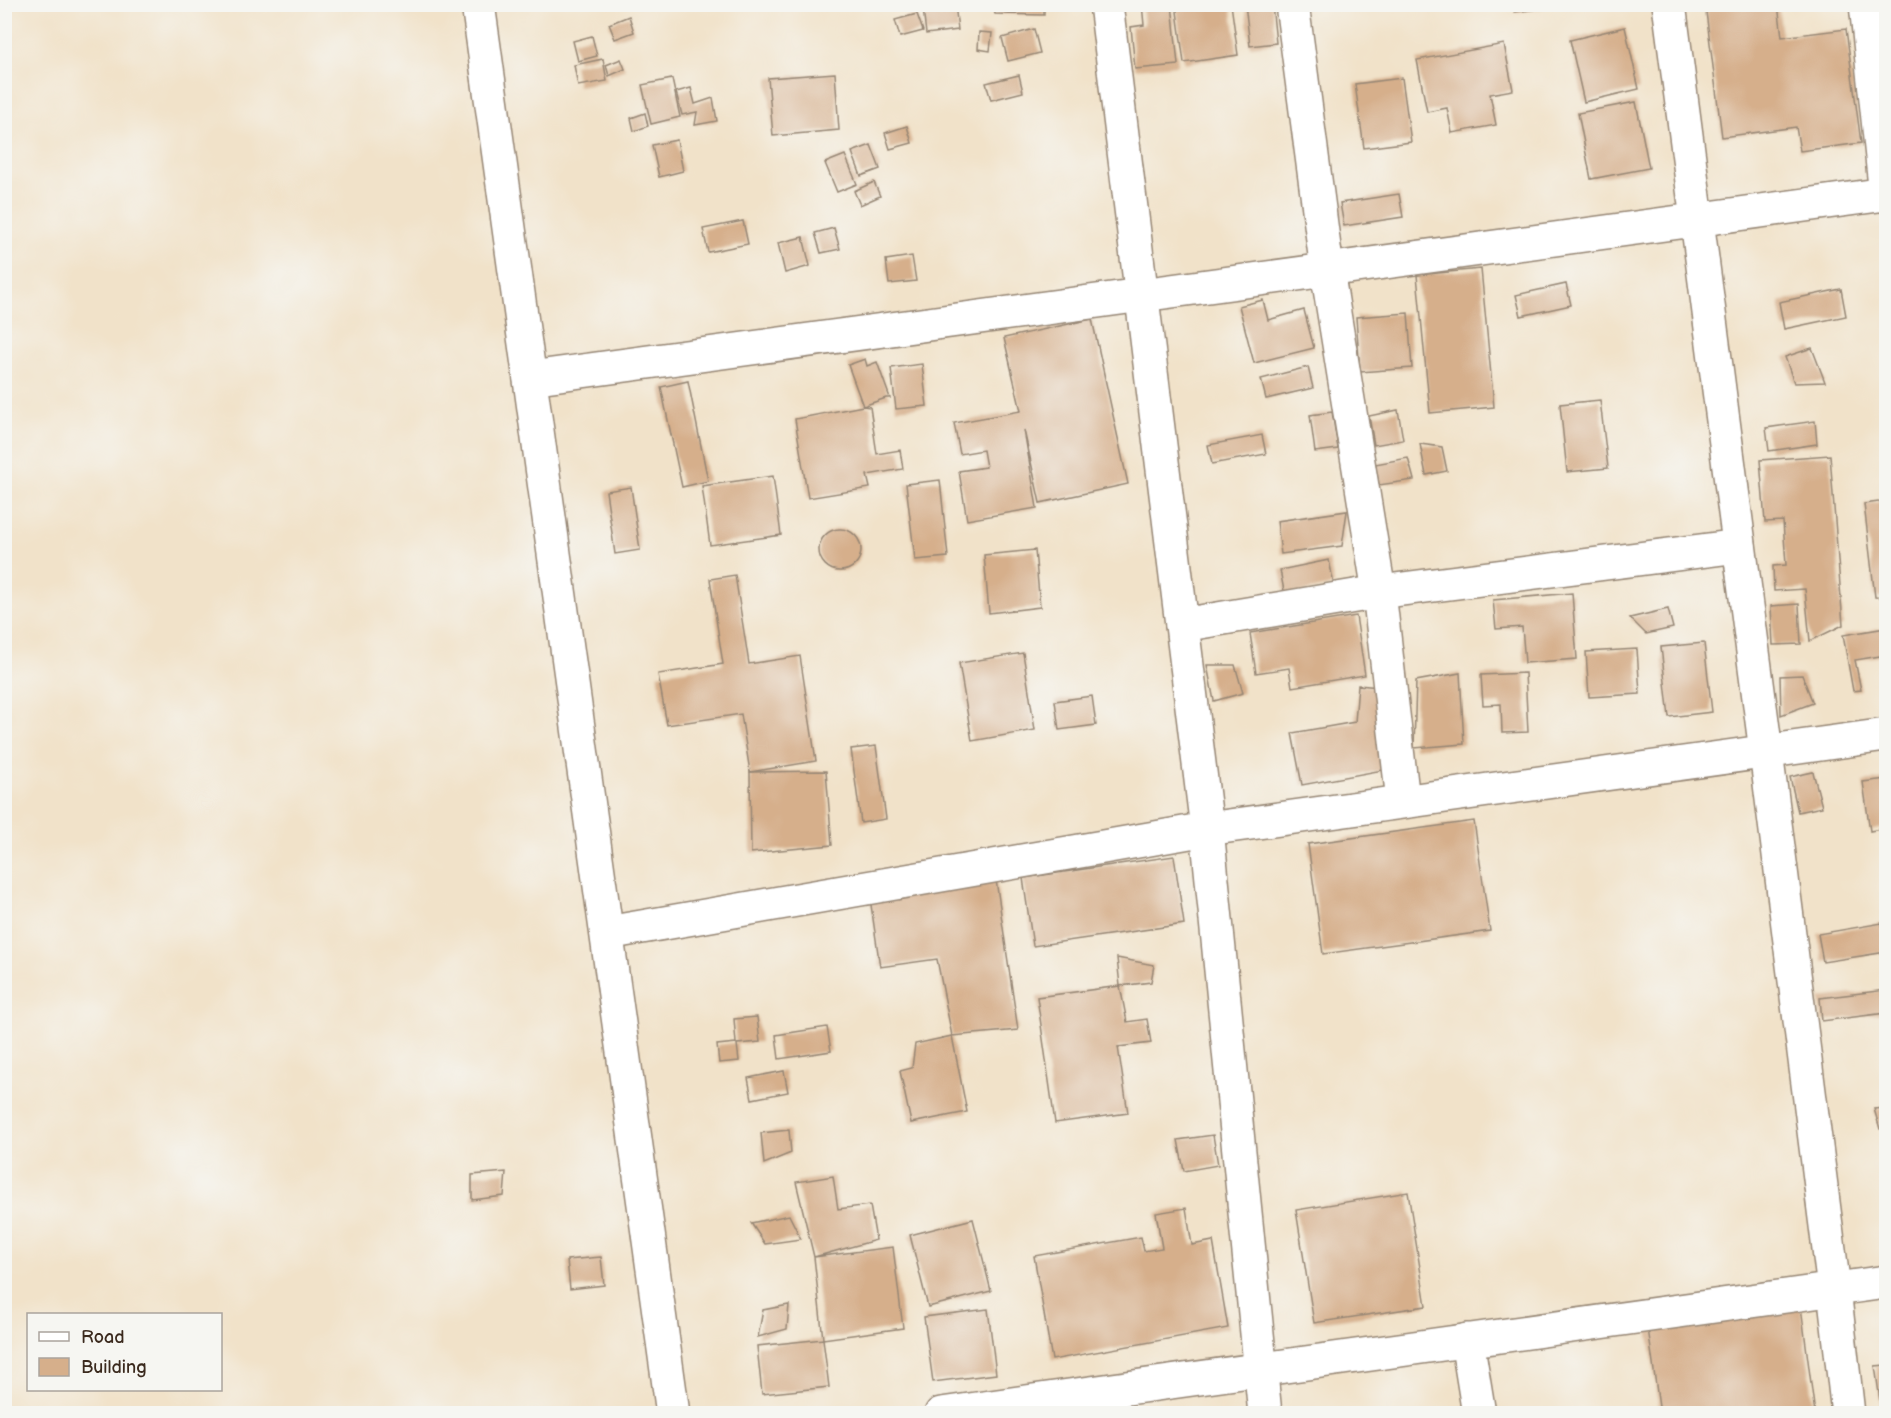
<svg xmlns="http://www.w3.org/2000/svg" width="1891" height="1418" viewBox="0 0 1891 1418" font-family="'Balsamiq Sans',sans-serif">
<rect width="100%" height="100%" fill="#f6f6f2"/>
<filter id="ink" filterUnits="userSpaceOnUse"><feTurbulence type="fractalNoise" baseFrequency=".0167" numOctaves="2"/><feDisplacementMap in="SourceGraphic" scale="12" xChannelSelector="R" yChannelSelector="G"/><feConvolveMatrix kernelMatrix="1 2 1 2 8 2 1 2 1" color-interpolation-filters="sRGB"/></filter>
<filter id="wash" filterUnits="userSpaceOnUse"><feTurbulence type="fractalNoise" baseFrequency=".008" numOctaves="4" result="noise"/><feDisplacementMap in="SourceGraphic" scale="24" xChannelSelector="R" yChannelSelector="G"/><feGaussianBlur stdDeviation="1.35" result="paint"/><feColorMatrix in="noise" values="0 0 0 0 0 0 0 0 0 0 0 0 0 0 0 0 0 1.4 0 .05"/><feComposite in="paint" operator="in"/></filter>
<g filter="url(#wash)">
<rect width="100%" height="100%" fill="#f1e2c9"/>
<g id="blocks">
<!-- building -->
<g fill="#d6af8b">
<path d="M 950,4 L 955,4 L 958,30 L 926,34 L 923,8 Z"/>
<path d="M 992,4 L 1044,4 L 1044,15 L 995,14 Z"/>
<path d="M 1142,4 L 1172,4 L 1178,65 L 1135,69 L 1131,27 L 1144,25 Z"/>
<path d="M 1176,4 L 1231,4 L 1238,55 L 1184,63 Z"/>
<path d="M 1245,4 L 1272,4 L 1276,43 L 1250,46 Z"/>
<path d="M 1514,4 L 1543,4 L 1544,8 L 1515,12 Z"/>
<path d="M 1705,4 L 1778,4 L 1782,37 L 1846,29 L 1861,143 L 1800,151 L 1796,127 L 1722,137 Z"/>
<path d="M 917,14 L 923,31 L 900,37 L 895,20 Z"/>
<path d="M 629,16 L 634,32 L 615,39 L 609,24 Z"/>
<path d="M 1625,27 L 1639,89 L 1584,102 L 1570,40 Z"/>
<path d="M 1034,29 L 1040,53 L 1008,61 L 1002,38 Z"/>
<path d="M 979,32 L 992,33 L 990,51 L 978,49 Z"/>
<path d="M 592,36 L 597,56 L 578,61 L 573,41 Z"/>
<path d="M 1504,44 L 1513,90 L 1490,94 L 1496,125 L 1452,133 L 1447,108 L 1427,112 L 1417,60 Z"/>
<path d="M 603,59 L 607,81 L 578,86 L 574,65 Z"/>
<path d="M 621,59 L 625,69 L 609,76 L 606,65 Z"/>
<path d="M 835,73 L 839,130 L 773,136 L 768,78 Z"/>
<path d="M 1019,75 L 1023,92 L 991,100 L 986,83 Z"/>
<path d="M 1402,78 L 1411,142 L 1364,148 L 1355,84 Z"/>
<path d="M 672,79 L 680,117 L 651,124 L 642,85 Z"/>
<path d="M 691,88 L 695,104 L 713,98 L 717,121 L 695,125 L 697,112 L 682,115 L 676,92 Z"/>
<path d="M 1636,102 L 1649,168 L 1591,179 L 1578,113 Z"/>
<path d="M 645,113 L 648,126 L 634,131 L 631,118 Z"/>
<path d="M 907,126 L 912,143 L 890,149 L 885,133 Z"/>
<path d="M 677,140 L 683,171 L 659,177 L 652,145 Z"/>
<path d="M 871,145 L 880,169 L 861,176 L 852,152 Z"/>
<path d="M 845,155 L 857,184 L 837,192 L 825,163 Z"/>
<path d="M 874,182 L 880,196 L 860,205 L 854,191 Z"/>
<path d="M 1399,194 L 1403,217 L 1344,226 L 1340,203 Z"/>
<path d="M 743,221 L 748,244 L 708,252 L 703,229 Z"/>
<path d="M 834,228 L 840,249 L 821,253 L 815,233 Z"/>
<path d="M 803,237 L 810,266 L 785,273 L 778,243 Z"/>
<path d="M 912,256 L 916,281 L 889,284 L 886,260 Z"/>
<path d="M 1481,269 L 1494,407 L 1430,413 L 1417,275 Z"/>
<path d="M 1566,284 L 1571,305 L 1521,316 L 1516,295 Z"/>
<path d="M 1841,289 L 1846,316 L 1784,329 L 1779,302 Z"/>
<path d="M 1263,300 L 1268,320 L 1304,310 L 1314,348 L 1254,363 L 1239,306 Z"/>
<path d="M 1408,313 L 1412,368 L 1360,372 L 1356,317 Z"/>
<path d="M 1092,319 L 1128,484 L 1040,503 L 1024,430 L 1037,508 L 967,520 L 959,471 L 986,467 L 983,450 L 960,454 L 954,423 L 1021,411 L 1004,338 Z"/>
<path d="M 1812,348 L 1825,382 L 1794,383 L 1785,357 Z"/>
<path d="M 865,359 L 867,366 L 877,362 L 890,398 L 886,398 L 863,406 L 848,365 Z"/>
<path d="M 922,364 L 927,406 L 896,409 L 891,368 Z"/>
<path d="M 1308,367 L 1313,388 L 1266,399 L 1261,379 Z"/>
<path d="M 688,381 L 708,481 L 682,487 L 661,387 Z"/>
<path d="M 1600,400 L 1608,468 L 1567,472 L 1560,404 Z"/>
<path d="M 863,406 L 870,407 L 877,454 L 900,450 L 903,469 L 867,475 L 870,488 L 808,498 L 795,419 Z"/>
<path d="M 1398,410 L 1403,440 L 1374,445 L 1369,416 Z"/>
<path d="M 1332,412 L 1338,449 L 1315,452 L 1310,415 Z"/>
<path d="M 1815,421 L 1817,444 L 1769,451 L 1766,428 Z"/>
<path d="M 1262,435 L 1266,454 L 1212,464 L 1208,445 Z"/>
<path d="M 1420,444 L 1442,447 L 1447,471 L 1426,475 Z"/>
<path d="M 1830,455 L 1843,625 L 1810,641 L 1805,589 L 1774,591 L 1773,566 L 1786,565 L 1783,521 L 1765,522 L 1760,460 Z"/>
<path d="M 1408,458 L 1414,480 L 1379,485 L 1375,464 Z"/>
<path d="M 773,476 L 781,535 L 710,545 L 702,486 Z"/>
<path d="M 940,480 L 948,557 L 915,560 L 906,484 Z"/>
<path d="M 631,487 L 640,550 L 615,554 L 606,491 Z"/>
<path d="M 1886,501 L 1886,598 L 1875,597 L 1864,504 Z"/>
<path d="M 1347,511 L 1342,546 L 1281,554 L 1277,521 Z"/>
<circle cx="840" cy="550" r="21"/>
<path d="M 1035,550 L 1040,607 L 989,613 L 984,555 Z"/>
<path d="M 1329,560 L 1334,585 L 1285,596 L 1280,570 Z"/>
<path d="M 735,575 L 749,664 L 800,656 L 816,761 L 750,772 L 741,714 L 667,725 L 658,674 L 723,664 L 710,579 Z"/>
<path d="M 1572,593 L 1577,659 L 1525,663 L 1522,627 L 1496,629 L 1493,600 Z"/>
<path d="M 1799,604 L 1801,644 L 1773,645 L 1771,606 Z"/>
<path d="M 1668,609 L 1673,628 L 1646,634 L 1630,618 Z"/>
<path d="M 1356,616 L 1365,675 L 1292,687 L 1289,668 L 1256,673 L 1250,633 Z"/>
<path d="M 1886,628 L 1886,655 L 1855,660 L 1861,690 L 1853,691 L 1843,635 Z"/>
<path d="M 1704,643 L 1712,712 L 1669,717 L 1661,647 Z"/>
<path d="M 1637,649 L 1640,694 L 1589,697 L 1586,652 Z"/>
<path d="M 1023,653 L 1035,730 L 972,741 L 959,663 Z"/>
<path d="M 1207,665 L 1235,665 L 1243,693 L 1214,701 Z"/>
<path d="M 1460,673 L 1464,744 L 1414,748 L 1416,681 Z"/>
<path d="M 1525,673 L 1528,732 L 1502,733 L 1501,704 L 1483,705 L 1481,675 Z"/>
<path d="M 1802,675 L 1813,703 L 1781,715 L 1780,676 Z"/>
<path d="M 1358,685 L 1379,687 L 1394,768 L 1302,785 L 1292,733 L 1355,722 Z"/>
<path d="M 1092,696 L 1096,725 L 1059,730 L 1055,701 Z"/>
<path d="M 876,746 L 886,819 L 861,823 L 851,749 Z"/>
<path d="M 826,771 L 832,845 L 751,853 L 750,772 Z"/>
<path d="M 1813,772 L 1822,807 L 1798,812 L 1790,777 Z"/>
<path d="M 1886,779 L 1886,828 L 1870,831 L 1863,782 Z"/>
<path d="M 1474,821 L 1490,931 L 1323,954 L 1308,844 Z"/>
<path d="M 1174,856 L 1184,924 L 1033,946 L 1023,878 Z"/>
<path d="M 996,880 L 1018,1030 L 952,1036 L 937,959 L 880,967 L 870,898 Z"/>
<path d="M 1882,923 L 1886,952 L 1823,962 L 1818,934 Z"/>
<path d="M 1117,958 L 1154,965 L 1151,982 L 1120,986 L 1127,1022 L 1147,1019 L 1151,1043 L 1118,1047 L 1128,1113 L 1055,1123 L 1037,997 L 1120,986 Z"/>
<path d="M 1886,990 L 1886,1013 L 1822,1021 L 1820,998 Z"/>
<path d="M 757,1017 L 760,1042 L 737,1044 L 739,1061 L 719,1063 L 717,1045 L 736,1043 L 734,1019 Z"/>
<path d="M 827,1027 L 831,1051 L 779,1059 L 776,1035 Z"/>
<path d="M 952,1036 L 967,1112 L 911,1123 L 900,1071 L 912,1068 L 915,1044 Z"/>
<path d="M 784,1071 L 788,1092 L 752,1099 L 748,1078 Z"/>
<path d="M 1886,1108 L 1886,1129 L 1880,1129 L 1874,1109 Z"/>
<path d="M 789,1130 L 791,1153 L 764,1164 L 761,1133 Z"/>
<path d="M 1213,1135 L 1218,1165 L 1184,1171 L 1178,1140 Z"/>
<path d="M 506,1172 L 504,1196 L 472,1200 L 472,1175 Z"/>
<path d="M 833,1176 L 838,1209 L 870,1205 L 876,1240 L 814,1257 L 893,1247 L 903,1328 L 823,1339 L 814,1257 L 796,1182 Z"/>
<path d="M 1408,1192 L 1426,1306 L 1314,1323 L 1296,1210 Z"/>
<path d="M 1186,1208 L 1192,1245 L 1213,1241 L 1228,1328 L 1052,1360 L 1034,1256 L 1141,1237 L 1144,1251 L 1162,1248 L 1156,1213 Z"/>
<path d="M 789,1215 L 801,1239 L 765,1244 L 751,1223 Z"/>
<path d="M 973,1219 L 991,1291 L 928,1307 L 910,1235 Z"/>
<path d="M 601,1257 L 604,1285 L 570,1289 L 567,1260 Z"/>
<path d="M 789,1305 L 787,1329 L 758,1337 L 763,1310 Z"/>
<path d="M 1801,1307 L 1815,1414 L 1660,1414 L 1648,1328 Z"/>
<path d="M 988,1309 L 996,1374 L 933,1382 L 924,1317 Z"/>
<path d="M 823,1339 L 829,1387 L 762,1394 L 757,1346 Z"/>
<path d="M 1886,1365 L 1886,1414 L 1882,1414 L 1875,1366 Z"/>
<path d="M 1131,1404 L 1132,1414 L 1108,1414 L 1107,1406 Z"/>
</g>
</g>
</g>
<g filter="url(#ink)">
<use href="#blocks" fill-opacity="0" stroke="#968674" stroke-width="1.5"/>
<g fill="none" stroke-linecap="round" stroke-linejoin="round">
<!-- minor casing -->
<g stroke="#968674" stroke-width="36">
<g id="minor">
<path d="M 478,4 L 673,1414"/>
<path d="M 1106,4 L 1207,829 L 1265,1414"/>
<path d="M 1292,4 L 1327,270 L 1379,592 L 1403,801"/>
<path d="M 1669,4 L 1766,752 L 1834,1289 L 1848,1414"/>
<path d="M 1866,4 L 1886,196"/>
<path d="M 530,378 L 1886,194"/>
<path d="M 1182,625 L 1379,592 L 1739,546"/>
<path d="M 607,933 L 1207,829 L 1886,735"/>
<path d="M 1467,1340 L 1479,1414"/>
<path d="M 941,1414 L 1886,1282"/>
</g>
</g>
<!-- minor -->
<use href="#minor" stroke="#fff" stroke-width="33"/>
</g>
</g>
<!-- margin -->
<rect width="1891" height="1418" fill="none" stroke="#f6f6f2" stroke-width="24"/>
<!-- legend -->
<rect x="27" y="1313" width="195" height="78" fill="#f6f6f2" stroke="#aba49d" stroke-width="1.5"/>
<rect x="39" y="1332" width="30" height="9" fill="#ffffff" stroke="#aba49d" stroke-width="1.5"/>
<text x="81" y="1343" font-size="18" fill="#3b2a1e">Road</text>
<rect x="39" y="1358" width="30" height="18" fill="#d6af8b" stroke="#aba49d" stroke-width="1.5"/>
<text x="81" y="1373" font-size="18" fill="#3b2a1e">Building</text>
</svg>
